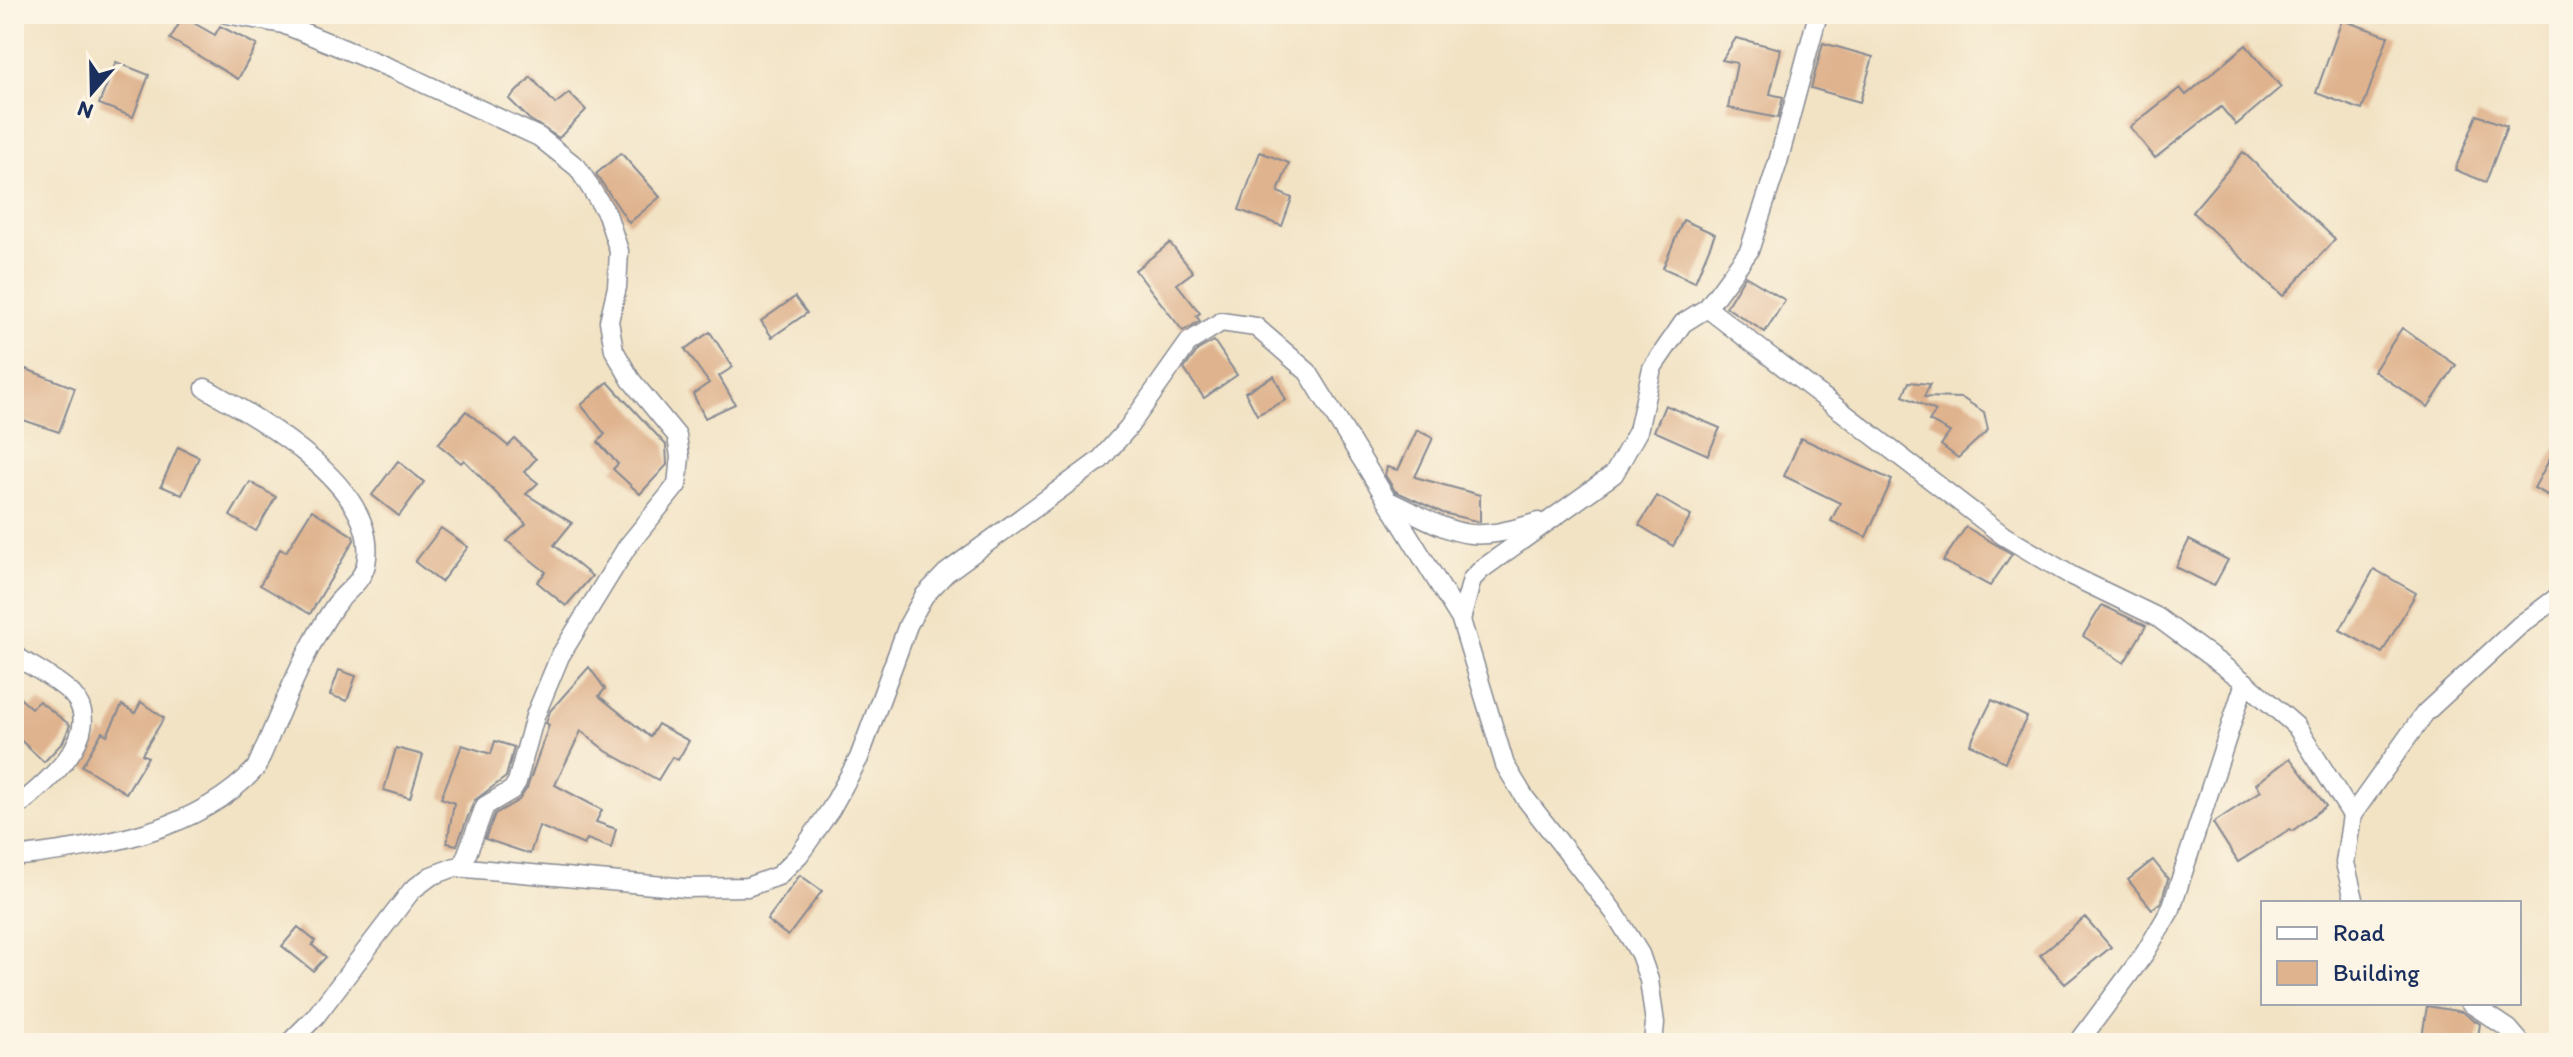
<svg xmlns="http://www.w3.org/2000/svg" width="2573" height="1057" viewBox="0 0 2573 1057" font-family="Itim,sans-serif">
<rect width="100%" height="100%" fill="#fcf5e5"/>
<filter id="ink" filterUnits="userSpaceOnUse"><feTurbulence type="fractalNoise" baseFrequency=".0125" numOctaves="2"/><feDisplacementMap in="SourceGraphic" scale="16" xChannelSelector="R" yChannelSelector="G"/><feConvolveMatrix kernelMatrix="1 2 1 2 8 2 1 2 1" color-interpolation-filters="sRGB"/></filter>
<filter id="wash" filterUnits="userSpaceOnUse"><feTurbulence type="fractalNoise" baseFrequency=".006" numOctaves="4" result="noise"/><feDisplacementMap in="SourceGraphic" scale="32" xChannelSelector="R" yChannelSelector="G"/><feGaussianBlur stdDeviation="1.8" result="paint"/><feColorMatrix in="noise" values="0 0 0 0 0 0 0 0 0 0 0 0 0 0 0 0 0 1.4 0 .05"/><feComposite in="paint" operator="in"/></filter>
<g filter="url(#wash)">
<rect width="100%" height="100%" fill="#f2e3c5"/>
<g id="blocks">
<!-- building -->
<g fill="#dfb38e">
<path d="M 183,17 L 215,35 L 220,26 L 257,45 L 238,79 L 170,39 Z"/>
<path d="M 2342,20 L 2388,36 L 2362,110 L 2316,93 Z"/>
<path d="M 1736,38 L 1781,49 L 1770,94 L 1783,97 L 1778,118 L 1728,108 L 1737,63 L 1722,60 Z"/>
<path d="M 1823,43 L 1873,57 L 1860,102 L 1811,88 Z"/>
<path d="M 2246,45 L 2281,87 L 2236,125 L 2221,107 L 2155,158 L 2130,127 L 2180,88 L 2186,95 Z"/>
<path d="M 116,62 L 149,75 L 133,117 L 99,104 Z"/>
<path d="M 531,77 L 555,104 L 569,93 L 586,110 L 559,138 L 529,119 L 509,99 Z"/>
<path d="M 2477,115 L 2507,126 L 2486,182 L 2455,170 Z"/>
<path d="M 1260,152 L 1289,163 L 1278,192 L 1292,198 L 1282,226 L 1239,210 Z"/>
<path d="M 2243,152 L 2335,239 L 2283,296 L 2192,212 Z"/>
<path d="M 621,153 L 660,197 L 629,223 L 596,174 Z"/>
<path d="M 1683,220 L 1715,234 L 1695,282 L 1663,268 Z"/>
<path d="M 1170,243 L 1193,272 L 1177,284 L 1200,313 L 1196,316 L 1200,321 L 1183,331 L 1135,270 Z"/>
<path d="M 1745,276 L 1785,300 L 1765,332 L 1726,307 Z"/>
<path d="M 795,297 L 807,313 L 772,337 L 761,321 Z"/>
<path d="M 2402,328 L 2456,365 L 2428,407 L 2374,371 Z"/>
<path d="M 710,332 L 733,367 L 719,376 L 735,404 L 705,418 L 693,394 L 709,383 L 685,349 Z"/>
<path d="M 1214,341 L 1237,375 L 1204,398 L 1184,369 L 1198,350 Z"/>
<path d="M 26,369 L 75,388 L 59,432 L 14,417 L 14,405 Z"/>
<path d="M 1274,376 L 1286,400 L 1257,415 L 1245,392 Z"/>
<path d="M 608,382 L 666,445 L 667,465 L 640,494 L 613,469 L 618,464 L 598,442 L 605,434 L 581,405 Z"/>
<path d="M 1909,382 L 1930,384 L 1924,397 L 1962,398 L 1984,412 L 1988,430 L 1958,458 L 1941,445 L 1950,432 L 1929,421 L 1936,411 L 1903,396 Z"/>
<path d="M 1665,405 L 1720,428 L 1708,455 L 1654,431 Z"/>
<path d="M 466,411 L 508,446 L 515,439 L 536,459 L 524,472 L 538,483 L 526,494 L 572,523 L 554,545 L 592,576 L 566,606 L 537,582 L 546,572 L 507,541 L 526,524 L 464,460 L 461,463 L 438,444 Z"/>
<path d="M 1417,430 L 1433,438 L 1415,477 L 1480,495 L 1480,522 L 1443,513 L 1395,491 L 1385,475 L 1387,467 L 1398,470 Z"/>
<path d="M 1801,438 L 1892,480 L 1866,537 L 1831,521 L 1840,503 L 1784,476 Z"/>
<path d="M 2559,442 L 2559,501 L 2534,488 Z"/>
<path d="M 178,447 L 199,457 L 182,495 L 161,486 Z"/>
<path d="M 398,461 L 424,482 L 399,516 L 372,495 Z"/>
<path d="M 250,482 L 276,497 L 256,531 L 230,516 Z"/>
<path d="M 1657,496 L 1691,516 L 1673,546 L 1639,525 Z"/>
<path d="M 312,510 L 353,536 L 354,540 L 310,614 L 260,585 L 280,549 L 286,552 Z"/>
<path d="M 1966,527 L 2012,554 L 1990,586 L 1943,561 Z"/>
<path d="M 441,528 L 468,547 L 441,582 L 415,562 Z"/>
<path d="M 2189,540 L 2228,560 L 2214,586 L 2176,567 Z"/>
<path d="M 2374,569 L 2416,593 L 2382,653 L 2340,630 Z"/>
<path d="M 2102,605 L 2146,626 L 2124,663 L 2083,636 Z"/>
<path d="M 589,667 L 605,689 L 599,696 L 650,737 L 658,724 L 689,741 L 678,760 L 672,757 L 658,780 L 606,751 L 581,731 L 555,785 L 602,810 L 596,822 L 616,829 L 611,848 L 587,839 L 584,845 L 539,826 L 530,854 L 485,839 L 495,814 L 519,800 L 527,788 L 549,725 L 546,723 L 550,711 Z"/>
<path d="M 339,670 L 356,676 L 347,701 L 330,695 Z"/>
<path d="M 14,693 L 31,708 L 39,701 L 70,725 L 63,742 L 44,762 L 14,734 Z"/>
<path d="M 1992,700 L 2027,717 L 2005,762 L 1970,744 Z"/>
<path d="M 141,702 L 164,718 L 142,754 L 148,757 L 126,793 L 82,766 L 102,732 L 107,735 L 122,705 L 135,713 Z"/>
<path d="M 495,741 L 514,747 L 506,777 L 474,801 L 457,845 L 447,843 L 454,803 L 441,798 L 462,745 L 491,754 Z"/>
<path d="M 396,748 L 423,755 L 410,798 L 384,790 Z"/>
<path d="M 2290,758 L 2326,806 L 2292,831 L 2290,829 L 2238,862 L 2213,823 L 2261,791 L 2256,784 Z"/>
<path d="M 2153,860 L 2168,879 L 2161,902 L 2152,909 L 2128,880 Z"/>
<path d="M 800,875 L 822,891 L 788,936 L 767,920 Z"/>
<path d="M 2085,917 L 2111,947 L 2065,984 L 2040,955 Z"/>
<path d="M 298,927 L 315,941 L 312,945 L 326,957 L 313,971 L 282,946 Z"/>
<path d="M 2427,1006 L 2462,1012 L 2480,1024 L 2477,1043 L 2421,1043 Z"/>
</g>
</g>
</g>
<g filter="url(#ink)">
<use href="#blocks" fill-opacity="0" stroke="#868992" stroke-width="2"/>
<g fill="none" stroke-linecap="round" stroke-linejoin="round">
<!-- minor casing -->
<g stroke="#868992" stroke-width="21">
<g id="minor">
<path d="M 226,14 L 283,24 L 395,70 L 539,137 L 578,168 L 607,214 L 619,251 L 617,287 L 609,321 L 614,350 L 631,380 L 677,436 L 680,457 L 677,485 L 627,547 L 560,656 L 535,716 L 517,782 L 512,790 L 485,806 L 462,867"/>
<path d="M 1707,308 L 2004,536 L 2072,576 L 2157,617 L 2245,682 L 2296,726 L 2352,815 L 2345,863 L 2355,903"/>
<path d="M 1391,502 C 1456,533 1466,546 1538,522"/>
<path d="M 1461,620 L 1472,579 L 1482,569 L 1614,474 L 1638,431 L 1652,368 L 1683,323 L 1707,308 L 1749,251 L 1778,162 L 1818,14"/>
<path d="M 14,655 C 32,667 57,679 72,694 C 109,733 42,787 14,809"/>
<path d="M 2352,815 L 2425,713 L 2519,626 L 2559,596"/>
<path d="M 14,857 C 97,847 197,833 256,768 C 280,715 301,655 334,607 C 344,592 362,583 366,564 C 382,487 259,419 205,388"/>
<path d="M 2470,1003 L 2509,1029 L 2521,1043"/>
<path d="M 289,1043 L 315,1017 L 412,890 L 431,876 L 455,867 L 686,888 L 747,887 L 778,876 L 799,855 L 831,809 L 859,758 L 908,625 L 924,596 L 946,573 L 1100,460 L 1128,428 L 1189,342 L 1221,322 L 1256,327 L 1308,372 L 1461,620 L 1505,765 L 1525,798 L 1614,912 L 1640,954 L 1649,980 L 1655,1023 L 1653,1043"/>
<path d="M 2078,1043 L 2145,953 L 2171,909 L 2245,682"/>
</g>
</g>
<!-- minor -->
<use href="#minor" stroke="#fff" stroke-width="18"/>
</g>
</g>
<!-- margin -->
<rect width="2573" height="1057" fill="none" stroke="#fcf5e5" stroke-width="48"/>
<!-- legend -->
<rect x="2261" y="901" width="260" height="104" fill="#fcf5e5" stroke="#a2a6af" stroke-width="2"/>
<rect x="2277" y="927" width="40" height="12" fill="#ffffff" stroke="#a2a6af" stroke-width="2"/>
<text x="2333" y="941" font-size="24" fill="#1b2f5e">Road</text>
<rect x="2277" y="961" width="40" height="24" fill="#dfb38e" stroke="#a2a6af" stroke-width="2"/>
<text x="2333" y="981" font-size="24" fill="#1b2f5e">Building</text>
<!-- north arrow -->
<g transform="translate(92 92) rotate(200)" stroke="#fcf5e5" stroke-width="6" paint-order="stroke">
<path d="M0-6L14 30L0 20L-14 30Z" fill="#1b2f5e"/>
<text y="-12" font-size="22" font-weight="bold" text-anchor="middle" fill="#1b2f5e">N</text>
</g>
</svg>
